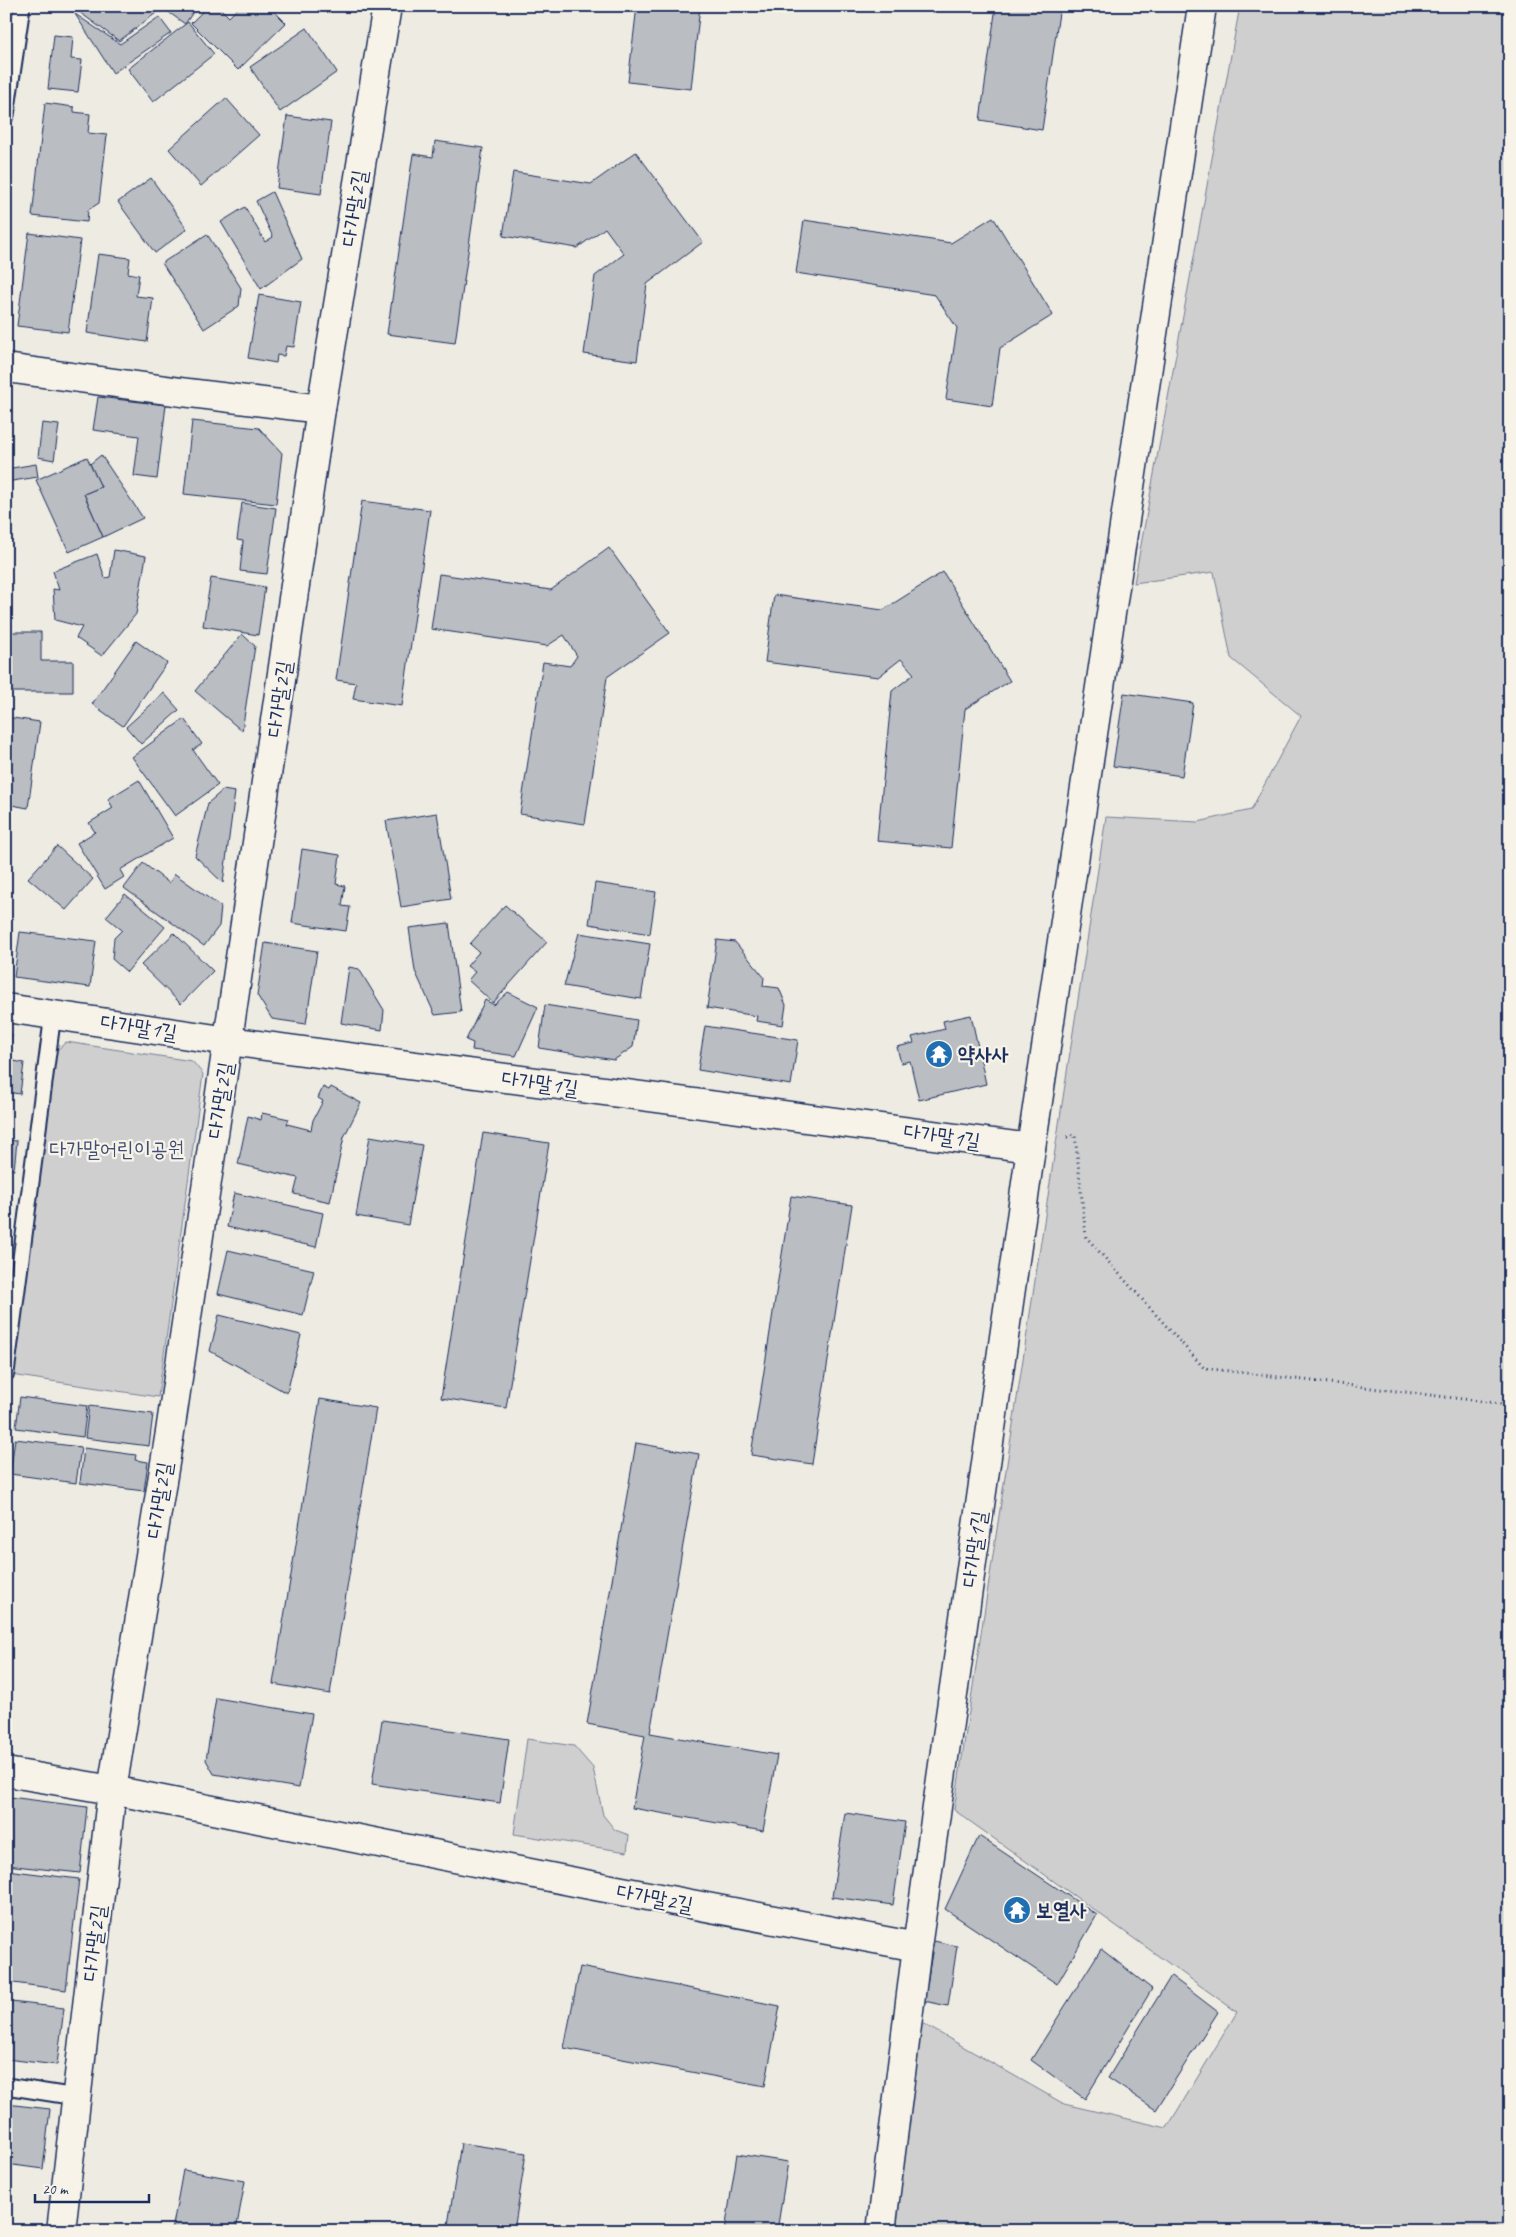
<svg xmlns="http://www.w3.org/2000/svg" width="1516" height="2237" viewBox="0 0 1516 2237" font-family="Caveat,'Poor Story',sans-serif">
<rect width="100%" height="100%" fill="#eeebe2"/>
<filter id="ink" filterUnits="userSpaceOnUse"><feTurbulence type="fractalNoise" baseFrequency=".02" numOctaves="2"/><feDisplacementMap in="SourceGraphic" scale="10" xChannelSelector="R" yChannelSelector="G"/><feConvolveMatrix kernelMatrix="1 2 1 2 8 2 1 2 1" color-interpolation-filters="sRGB"/></filter>
<g filter="url(#ink)">
<!-- green -->
<g fill="#cfcfcf" stroke="#757f96">
<path d="M 1240,6 L 1510,6 L 1510,2231 L 896,2231 L 920,2022 L 1064,2104 L 1167,2128 L 1237,2012 L 954,1810 L 1106,817 L 1198,822 L 1251,810 L 1301,716 L 1231,658 L 1214,572 L 1134,583 Z"/>
<path d="M 66,1042 L 192,1061 L 203,1074 L 158,1397 L 11,1375 L 54,1053 Z"/>
<path d="M 527,1739 L 574,1746 L 593,1768 L 603,1815 L 615,1830 L 629,1835 L 627,1852 L 514,1834 Z"/>
</g>
<!-- building -->
<g fill="#babdc2" stroke="#1b2f5e">
<path d="M 71,6 L 147,6 L 156,13 L 119,41 Z"/>
<path d="M 160,6 L 197,6 L 185,24 Z"/>
<path d="M 208,6 L 218,6 L 229,17 L 240,6 L 269,6 L 286,23 L 238,70 L 191,23 Z"/>
<path d="M 637,6 L 700,6 L 691,89 L 628,82 Z"/>
<path d="M 996,6 L 1060,6 L 1042,130 L 980,120 Z"/>
<path d="M 75,14 L 120,44 L 159,17 L 171,33 L 113,73 Z"/>
<path d="M 188,22 L 214,54 L 153,102 L 128,69 Z"/>
<path d="M 307,28 L 337,72 L 280,112 L 250,67 Z"/>
<path d="M 54,35 L 73,37 L 71,59 L 82,60 L 78,92 L 48,89 Z"/>
<path d="M 226,98 L 259,135 L 201,186 L 169,149 Z"/>
<path d="M 45,103 L 74,107 L 74,112 L 90,114 L 88,133 L 107,135 L 99,203 L 88,210 L 87,222 L 32,216 Z"/>
<path d="M 287,116 L 331,122 L 321,194 L 277,188 Z"/>
<path d="M 435,141 L 483,148 L 455,343 L 387,334 L 413,154 L 433,157 Z"/>
<path d="M 636,152 L 703,242 L 647,284 L 637,361 L 584,354 L 595,276 L 624,254 L 605,228 L 577,248 L 503,236 L 513,172 L 591,184 Z"/>
<path d="M 151,178 L 187,229 L 155,253 L 118,202 Z"/>
<path d="M 272,192 L 302,259 L 261,289 L 221,222 L 245,207 L 265,242 L 273,237 L 256,201 Z"/>
<path d="M 993,217 L 1053,315 L 1000,348 L 992,406 L 946,399 L 957,328 L 935,295 L 796,273 L 804,220 L 951,243 Z"/>
<path d="M 29,233 L 80,240 L 68,332 L 17,326 Z"/>
<path d="M 207,234 L 241,288 L 239,306 L 204,329 L 162,263 Z"/>
<path d="M 98,254 L 130,258 L 128,273 L 139,275 L 136,296 L 153,298 L 147,342 L 87,333 Z"/>
<path d="M 259,295 L 301,302 L 294,347 L 286,346 L 284,356 L 277,355 L 276,363 L 248,358 Z"/>
<path d="M 98,397 L 166,405 L 157,479 L 134,476 L 139,436 L 93,430 Z"/>
<path d="M 192,421 L 259,428 L 282,453 L 276,504 L 184,494 Z"/>
<path d="M 42,423 L 59,425 L 54,460 L 38,457 Z"/>
<path d="M 101,455 L 143,518 L 103,537 L 84,494 L 101,487 L 90,464 Z"/>
<path d="M 87,457 L 101,487 L 84,494 L 103,537 L 69,552 L 36,480 Z"/>
<path d="M 36,464 L 38,477 L 6,482 L 6,469 Z"/>
<path d="M 362,501 L 430,510 L 402,706 L 353,699 L 356,683 L 336,680 Z"/>
<path d="M 242,503 L 276,508 L 267,574 L 240,571 L 243,541 L 237,540 Z"/>
<path d="M 609,548 L 670,633 L 607,677 L 585,824 L 520,814 L 543,662 L 570,666 L 577,656 L 564,635 L 547,646 L 431,629 L 439,574 L 551,590 Z"/>
<path d="M 114,550 L 146,556 L 136,614 L 102,656 L 76,638 L 82,627 L 55,620 L 53,589 L 59,590 L 53,571 L 97,554 L 105,578 L 110,577 Z"/>
<path d="M 943,572 L 1010,681 L 965,709 L 951,848 L 877,841 L 892,691 L 914,674 L 901,659 L 878,677 L 765,662 L 774,595 L 883,610 Z"/>
<path d="M 211,578 L 265,587 L 258,635 L 203,626 Z"/>
<path d="M 10,632 L 41,632 L 41,661 L 73,661 L 73,692 L 10,692 Z"/>
<path d="M 242,634 L 255,646 L 242,731 L 195,691 Z"/>
<path d="M 136,641 L 167,663 L 123,726 L 92,704 Z"/>
<path d="M 164,693 L 179,710 L 141,744 L 126,727 Z"/>
<path d="M 1124,693 L 1193,703 L 1182,776 L 1113,766 Z"/>
<path d="M 6,717 L 40,722 L 28,808 L 6,804 Z"/>
<path d="M 184,719 L 202,744 L 193,750 L 218,785 L 175,816 L 132,757 Z"/>
<path d="M 139,780 L 173,838 L 120,870 L 124,877 L 105,889 L 77,843 L 95,832 L 89,823 L 113,808 L 108,799 Z"/>
<path d="M 223,790 L 235,792 L 223,883 L 195,856 L 208,803 Z"/>
<path d="M 437,813 L 451,899 L 401,907 L 386,821 Z"/>
<path d="M 57,846 L 93,879 L 66,910 L 28,878 Z"/>
<path d="M 302,849 L 340,855 L 336,884 L 345,886 L 342,906 L 350,907 L 346,931 L 292,923 Z"/>
<path d="M 143,863 L 169,883 L 175,874 L 221,907 L 219,926 L 204,946 L 124,888 Z"/>
<path d="M 595,883 L 656,892 L 650,934 L 589,924 Z"/>
<path d="M 125,894 L 165,927 L 127,972 L 112,959 L 114,938 L 122,930 L 106,917 Z"/>
<path d="M 505,905 L 547,942 L 493,1003 L 468,980 L 475,972 L 467,966 L 479,952 L 470,944 Z"/>
<path d="M 449,923 L 461,1012 L 435,1015 L 415,971 L 409,928 Z"/>
<path d="M 20,932 L 96,941 L 90,987 L 14,977 Z"/>
<path d="M 174,933 L 213,971 L 181,1004 L 141,965 Z"/>
<path d="M 579,933 L 650,944 L 641,999 L 564,986 Z"/>
<path d="M 717,940 L 735,942 L 764,977 L 763,986 L 779,988 L 786,1005 L 783,1025 L 756,1021 L 757,1016 L 707,1008 Z"/>
<path d="M 265,943 L 317,951 L 306,1024 L 272,1019 L 257,995 Z"/>
<path d="M 349,967 L 359,969 L 384,1010 L 382,1030 L 341,1023 Z"/>
<path d="M 508,992 L 538,1007 L 516,1056 L 472,1050 L 473,1043 L 466,1040 L 485,1000 L 494,1005 Z"/>
<path d="M 545,1005 L 637,1020 L 633,1047 L 614,1060 L 539,1048 Z"/>
<path d="M 971,1015 L 986,1084 L 919,1100 L 910,1061 L 901,1063 L 897,1047 L 914,1043 L 912,1037 L 945,1029 L 943,1021 Z"/>
<path d="M 705,1026 L 798,1040 L 791,1085 L 698,1070 Z"/>
<path d="M 6,1033 L 12,1034 L 9,1060 L 24,1063 L 20,1094 L 6,1092 Z"/>
<path d="M 323,1087 L 329,1090 L 331,1087 L 361,1103 L 344,1137 L 330,1202 L 294,1194 L 298,1178 L 238,1164 L 248,1116 L 261,1120 L 262,1113 L 289,1119 L 287,1124 L 311,1130 L 313,1120 L 323,1101 L 318,1098 Z"/>
<path d="M 6,1106 L 9,1106 L 6,1132 Z"/>
<path d="M 483,1133 L 549,1143 L 506,1408 L 441,1398 Z"/>
<path d="M 370,1136 L 422,1145 L 408,1225 L 356,1216 Z"/>
<path d="M 6,1140 L 17,1141 L 14,1170 L 6,1169 Z"/>
<path d="M 234,1193 L 323,1213 L 316,1247 L 227,1227 Z"/>
<path d="M 791,1196 L 852,1205 L 812,1464 L 751,1455 Z"/>
<path d="M 228,1250 L 314,1270 L 303,1315 L 218,1294 Z"/>
<path d="M 219,1315 L 301,1335 L 287,1393 L 210,1351 Z"/>
<path d="M 20,1397 L 87,1406 L 83,1437 L 16,1428 Z"/>
<path d="M 320,1399 L 376,1408 L 330,1694 L 273,1684 Z"/>
<path d="M 89,1406 L 153,1414 L 149,1446 L 85,1438 Z"/>
<path d="M 15,1439 L 81,1447 L 76,1483 L 10,1474 Z"/>
<path d="M 636,1443 L 699,1454 L 650,1733 L 777,1755 L 763,1831 L 632,1808 L 645,1735 L 587,1724 Z"/>
<path d="M 84,1448 L 136,1455 L 135,1460 L 148,1462 L 144,1491 L 80,1483 Z"/>
<path d="M 216,1698 L 312,1714 L 299,1788 L 214,1774 L 206,1760 Z"/>
<path d="M 382,1720 L 509,1739 L 500,1803 L 372,1784 Z"/>
<path d="M 10,1797 L 87,1807 L 80,1873 L 6,1865 L 6,1828 Z"/>
<path d="M 845,1813 L 905,1822 L 893,1905 L 832,1897 Z"/>
<path d="M 979,1836 L 1097,1915 L 1057,1984 L 945,1909 Z"/>
<path d="M 6,1870 L 79,1879 L 66,1990 L 6,1982 Z"/>
<path d="M 934,1941 L 957,1946 L 948,2006 L 924,2001 Z"/>
<path d="M 1101,1949 L 1152,1989 L 1085,2099 L 1031,2060 Z"/>
<path d="M 580,1967 L 780,2006 L 765,2086 L 564,2048 Z"/>
<path d="M 1171,1976 L 1218,2012 L 1156,2110 L 1108,2078 Z"/>
<path d="M 11,2002 L 64,2008 L 57,2065 L 6,2059 Z"/>
<path d="M 6,2104 L 50,2109 L 43,2169 L 6,2164 Z"/>
<path d="M 461,2143 L 526,2153 L 514,2231 L 447,2231 Z"/>
<path d="M 737,2154 L 788,2162 L 777,2231 L 725,2231 Z"/>
<path d="M 183,2170 L 245,2181 L 236,2231 L 172,2231 Z"/>
</g>
<g fill="none" stroke-linecap="round" stroke-linejoin="round">
<!-- service casing -->
<g stroke="#1b2f5e" stroke-width="19">
<g id="service">
<path d="M 6,115 L 22,6"/>
<path d="M 6,1373 L 53,1014"/>
<path d="M 6,2086 L 76,2097"/>
</g>
</g>
<!-- minor casing -->
<g stroke="#1b2f5e" stroke-width="31">
<g id="minor">
<path d="M 6,368 L 181,392 L 321,409"/>
<path d="M 6,1008 L 229,1041 L 1031,1148 L 917,1947 L 881,2231"/>
<path d="M 1031,1148 L 1202,6"/>
<path d="M 6,1772 L 112,1790 L 585,1884 L 917,1947"/>
<path d="M 61,2231 L 112,1790 L 170,1432 L 321,409 L 387,6"/>
</g>
</g>
<!-- path -->
<path stroke="#1b2f5e" stroke-width="3" stroke-dasharray="1 4" stroke-linecap="butt" d="M 1067,1137 L 1075,1135 L 1086,1237 L 1204,1368 L 1488,1402 L 1510,1406"/>
<!-- service -->
<use href="#service" stroke="#f7f3e8" stroke-width="15"/>
<!-- minor -->
<use href="#minor" stroke="#f7f3e8" stroke-width="28"/>
</g>
</g>
<!-- icons -->
<defs>
<g id="temple-disc" transform="scale(1.4375)"><circle r="9.5" fill="#1f6fb2" stroke="#f7f3e8"/><path d="M0-6L5-2H3V0L6.5 2.5H4V6H1.5V3h-3V6H-4V2.5H-6.5L-3 0V-2H-5Z" fill="#fff"/></g>
</defs>
<g fill-rule="evenodd">
<use href="#temple-disc" x="939" y="1054"/>
<use href="#temple-disc" x="1017" y="1910"/>
</g>
<g text-anchor="middle" dominant-baseline="central" stroke-width="4.5" stroke-linejoin="round" paint-order="stroke">
<!-- street labels -->
<g font-size="21" fill="#1b2f5e" stroke="#f7f3e8">
<text transform="translate(354 208) rotate(-81)">다가말2길</text>
<text transform="translate(279 699) rotate(-82)">다가말2길</text>
<text transform="translate(139 1027) rotate(9)">다가말1길</text>
<text transform="translate(540 1083) rotate(8)">다가말1길</text>
<text transform="translate(220 1100) rotate(-81)">다가말2길</text>
<text transform="translate(942 1136) rotate(8)">다가말1길</text>
<text transform="translate(159 1500) rotate(-81)">다가말2길</text>
<text transform="translate(974 1549) rotate(-82)">다가말1길</text>
<text transform="translate(655 1898) rotate(11)">다가말2길</text>
<text transform="translate(94 1943) rotate(-83)">다가말2길</text>
</g>
<!-- poi labels -->
<g font-size="21" font-weight="bold" fill="#1b2f5e" stroke="#f7f3e8" text-anchor="start">
<text x="958" y="1054">약사사</text>
<text x="1036" y="1910">보열사</text>
</g>
<!-- park labels -->
<g font-size="21" fill="#3f4f75" stroke="#f7f3e8">
<text x="117" y="1149">다가말어린이공원</text>
</g>
</g>
<!-- margin -->
<rect width="1516" height="2237" fill="none" stroke="#f7f3e8" stroke-width="25"/>
<rect x="12" y="12" width="1491" height="2212" fill="none" stroke="#1b2f5e" stroke-width="2" filter="url(#ink)"/>
<!-- scale -->
<path d="M35 2194v8h114v-8" fill="none" stroke="#1b2f5e" stroke-width="2.5"/>
<text x="42" y="2194" font-size="15" fill="#1b2f5e" stroke="#f7f3e8" stroke-width="4" paint-order="stroke">20 m</text>
</svg>
